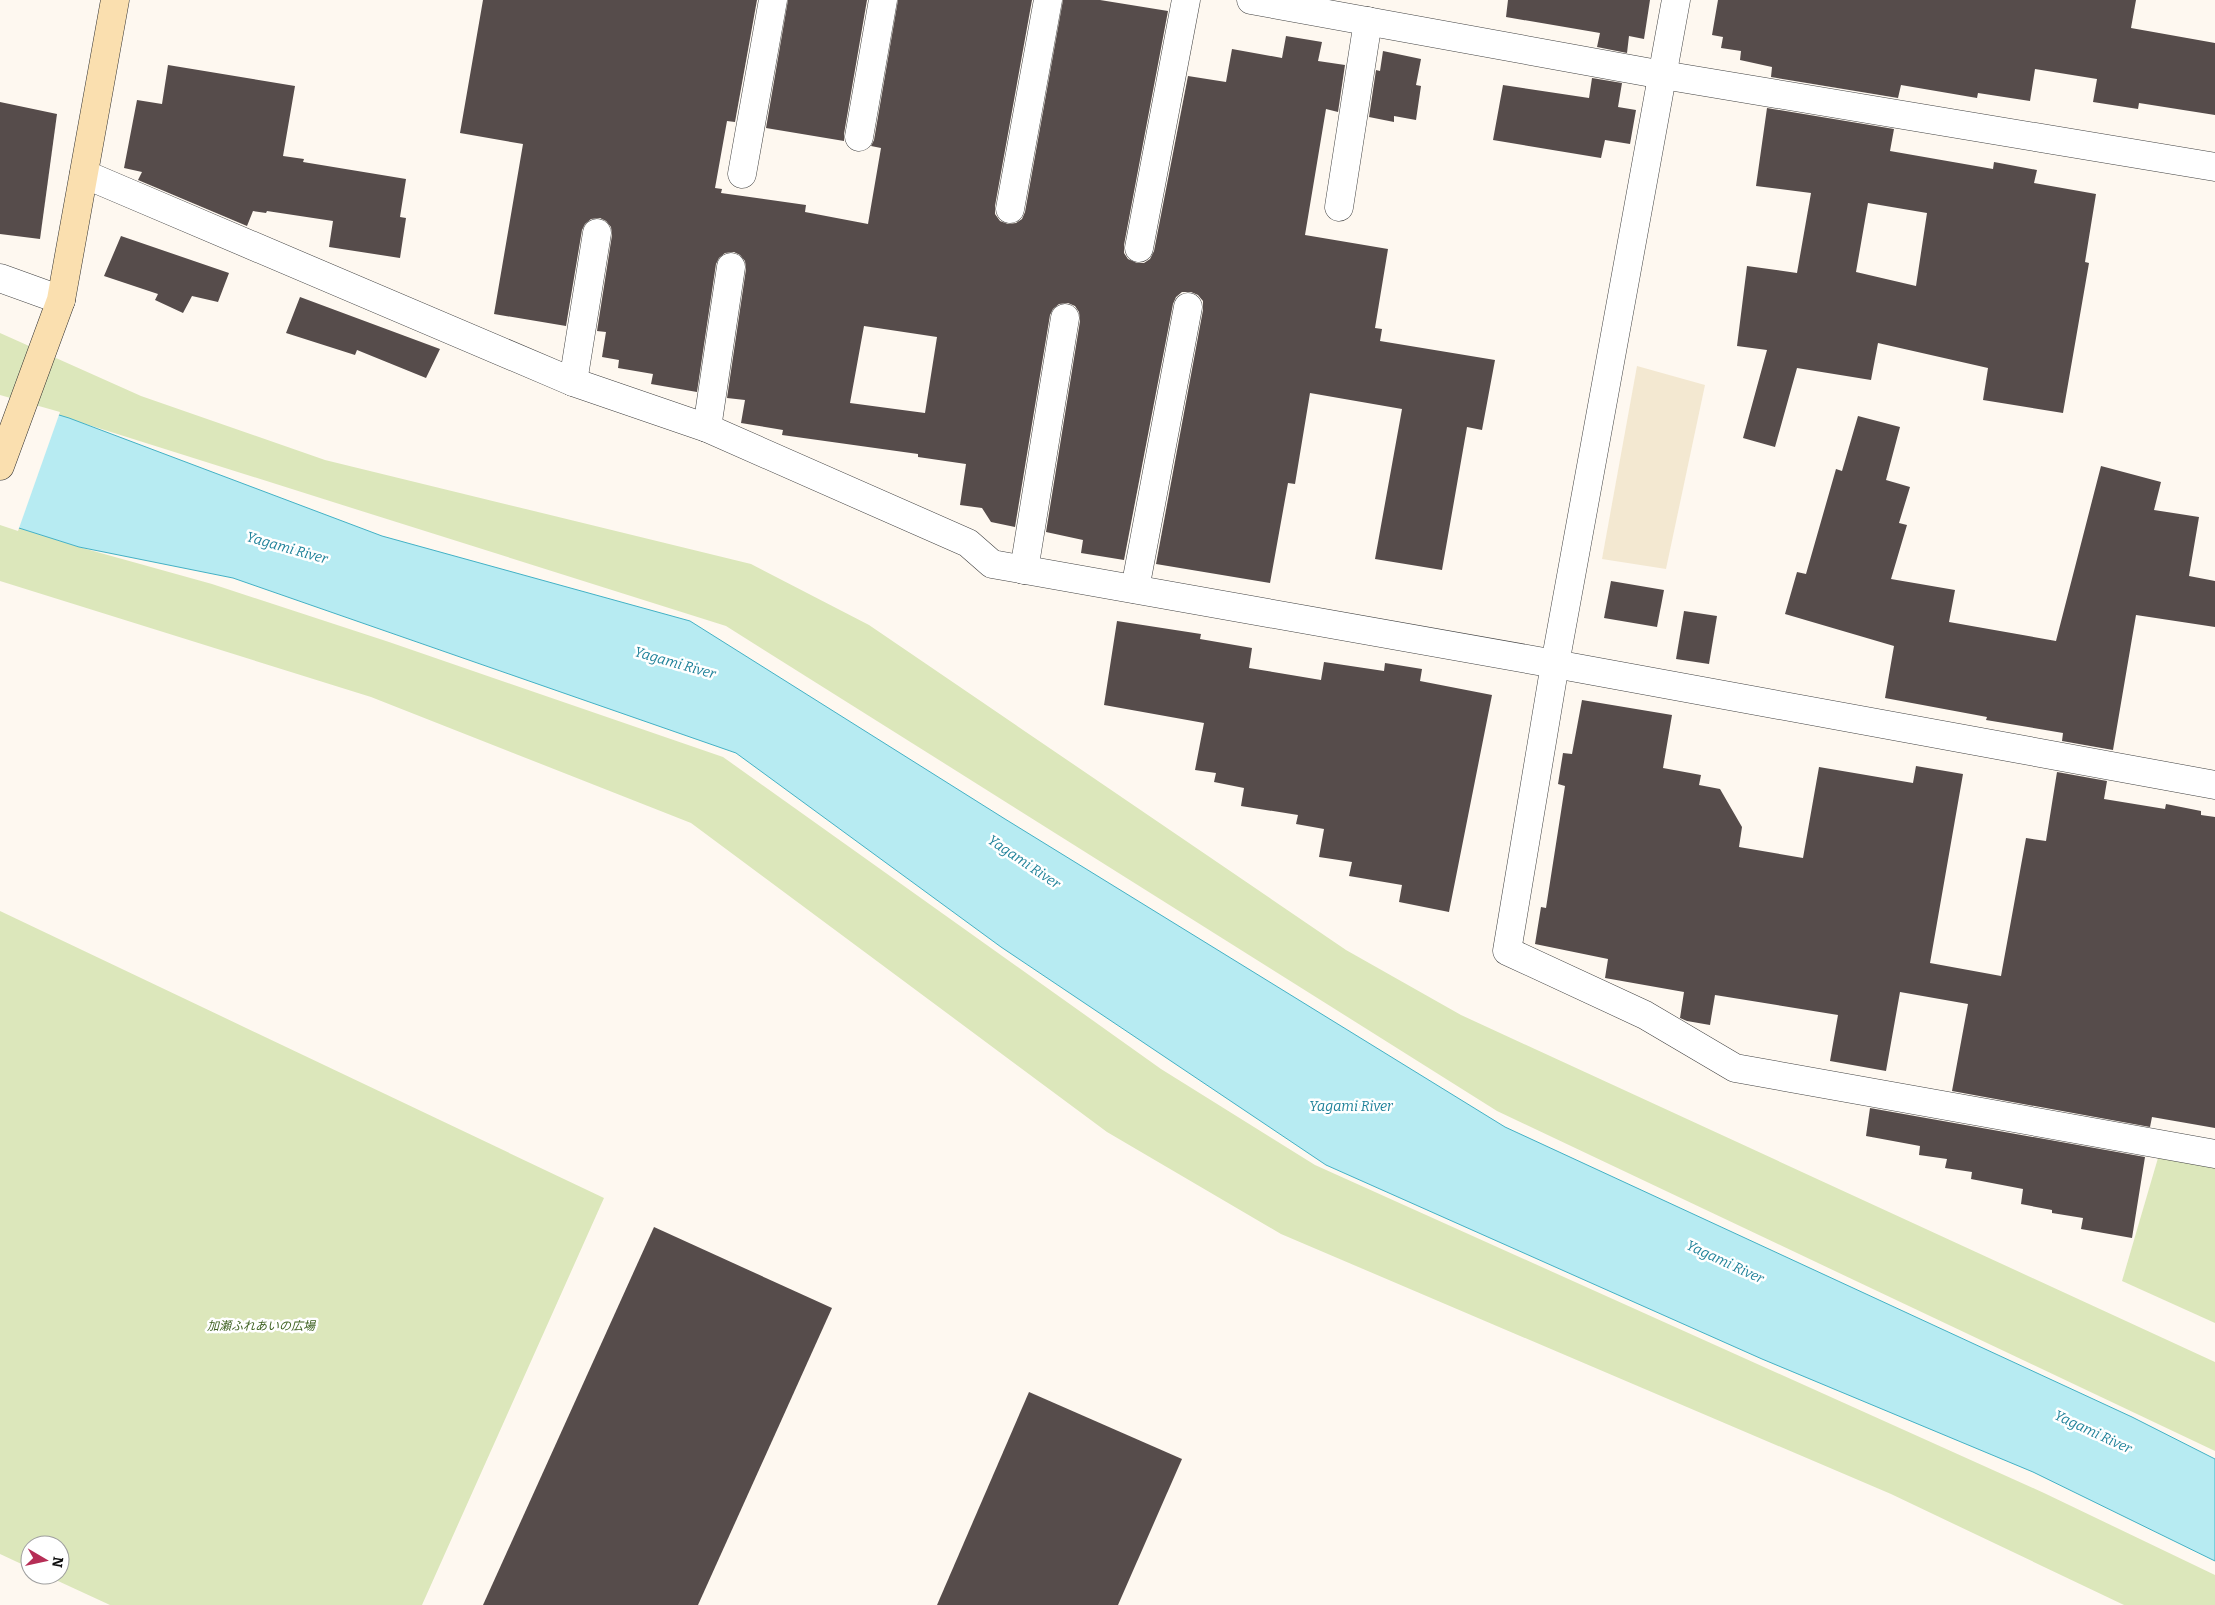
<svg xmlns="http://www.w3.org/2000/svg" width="2215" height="1605" viewBox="0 0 2215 1605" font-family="Bitter,'Noto Sans JP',serif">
<rect width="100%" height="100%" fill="#fef8f0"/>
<!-- farmland -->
<path fill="#f3e8d1" d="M 1637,366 L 1705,385 L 1666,569 L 1602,559 Z"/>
<!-- green -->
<g fill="#dce7bb">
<path d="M 0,333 L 141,396 L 325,460 L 751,564 L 869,625 L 1346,950 L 1461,1015 L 2215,1362 L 2215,1451 L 1497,1111 L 726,626 L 0,397 Z"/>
<path d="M 0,522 L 79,547 L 212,584 L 389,642 L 723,757 L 1161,1069 L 1315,1165 L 2044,1493 L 2215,1575 L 2215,1605 L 2124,1605 L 1891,1494 L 1281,1234 L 1107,1132 L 691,823 L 371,697 L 0,581 Z"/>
<path d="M 0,911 L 604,1198 L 422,1605 L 110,1605 L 45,1575 L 60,1575 L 60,1545 L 30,1545 L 30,1568 L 0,1554 Z"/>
<path d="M 2158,1158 L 2215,1168 L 2215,1323 L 2122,1281 Z"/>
</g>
<!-- water -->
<path fill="#b7ebf2" stroke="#43b1c5" d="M 0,397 L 69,418 L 382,536 L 690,621 L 1005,819 L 1505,1127 L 2132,1417 L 2215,1459 L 2215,1561 L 2033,1472 L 1762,1359 L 1326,1165 L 1001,947 L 736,753 L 233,578 L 79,547 L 0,522 Z"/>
<!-- pier -->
<path fill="#fef8f0" d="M 0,395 L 60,412 L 18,531 L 0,525 Z"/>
<!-- building -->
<g fill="#564c4b" fill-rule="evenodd">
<path d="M 483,0 L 757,0 L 735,122 L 727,121 L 715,188 L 722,189 L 721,193 L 806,205 L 805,212 L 868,224 L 881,148 L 871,146 L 874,140 L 898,0 L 1032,0 L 995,206 L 995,214 L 1000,221 L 1008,224 L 1016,223 L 1022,219 L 1025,212 L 1063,0 L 1100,0 L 1168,11 L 1124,245 L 1124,253 L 1128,259 L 1137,263 L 1144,263 L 1150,259 L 1154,251 L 1188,76 L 1226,82 L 1232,49 L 1282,58 L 1286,36 L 1322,42 L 1318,61 L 1345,65 L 1338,112 L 1326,109 L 1305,235 L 1388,249 L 1375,328 L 1382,329 L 1380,341 L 1495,360 L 1482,430 L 1467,427 L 1442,570 L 1375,559 L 1402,409 L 1310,393 L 1295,484 L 1288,483 L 1270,583 L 1156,564 L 1203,310 L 1203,301 L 1198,295 L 1191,292 L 1182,292 L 1176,297 L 1173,304 L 1124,560 L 1081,553 L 1083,540 L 1046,532 L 1080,321 L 1079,312 L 1075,306 L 1068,303 L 1059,304 L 1053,309 L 1050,315 L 1015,527 L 991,522 L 982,508 L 960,505 L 966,464 L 918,457 L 918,454 L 782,435 L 783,430 L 741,423 L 745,400 L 727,398 L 746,269 L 745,261 L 740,255 L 734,252 L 725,253 L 719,258 L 716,264 L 697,392 L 651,384 L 653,374 L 618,368 L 619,360 L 602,357 L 606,332 L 597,331 L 612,235 L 611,227 L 606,221 L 600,218 L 591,219 L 585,224 L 582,230 L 566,326 L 494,314 L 523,144 L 460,133 ZM 864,326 L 937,337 L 925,413 L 850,403 Z"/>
<path d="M 788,0 L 867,0 L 844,134 L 844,141 L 766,128 Z"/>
<path d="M 1508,0 L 1650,0 L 1644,39 L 1629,36 L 1627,53 L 1597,47 L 1600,33 L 1506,17 Z"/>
<path d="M 1718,0 L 2136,0 L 2131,28 L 2215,43 L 2215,115 L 2139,103 L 2138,109 L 2093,102 L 2097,79 L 2035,69 L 2030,101 L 1978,93 L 1977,98 L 1901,85 L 1898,98 L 1771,77 L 1772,67 L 1740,60 L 1741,51 L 1721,48 L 1723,37 L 1712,35 Z"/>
<path d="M 1383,51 L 1421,59 L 1416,85 L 1421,86 L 1416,120 L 1394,116 L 1394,122 L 1369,117 L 1376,70 L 1380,71 Z"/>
<path d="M 168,65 L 295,86 L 283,156 L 304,159 L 303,162 L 406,179 L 400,217 L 406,218 L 400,258 L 329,247 L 333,221 L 267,211 L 266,213 L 253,211 L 247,226 L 138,180 L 142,172 L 124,168 L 137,100 L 162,104 Z"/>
<path d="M 1592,78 L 1622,83 L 1618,107 L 1636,110 L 1630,144 L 1605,140 L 1601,158 L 1493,140 L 1503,85 L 1589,98 Z"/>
<path d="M 0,102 L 57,114 L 40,239 L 0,234 Z"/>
<path d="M 1767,108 L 1894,129 L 1890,151 L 1993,169 L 1994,162 L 2037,170 L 2034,183 L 2096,194 L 2085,262 L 2089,263 L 2063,413 L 1983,400 L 1988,368 L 1878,343 L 1871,380 L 1797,368 L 1775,447 L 1743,438 L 1767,350 L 1737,346 L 1747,266 L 1797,273 L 1811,193 L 1756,186 ZM 1868,203 L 1927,213 L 1916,286 L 1856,272 Z"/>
<path d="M 121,236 L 229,273 L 218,302 L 192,296 L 183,313 L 155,300 L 158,294 L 104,276 Z"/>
<path d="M 300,297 L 440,349 L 426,378 L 357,350 L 355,355 L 286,333 Z"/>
<path d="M 1858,416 L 1900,427 L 1886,480 L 1910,487 L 1899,523 L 1907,525 L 1891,579 L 1955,590 L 1949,622 L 2056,641 L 2101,466 L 2161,482 L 2154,510 L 2199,517 L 2189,576 L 2215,581 L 2215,627 L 2136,615 L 2113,750 L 2062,741 L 2063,733 L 1986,720 L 1987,717 L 1885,698 L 1894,646 L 1785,614 L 1797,572 L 1806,574 L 1836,469 L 1842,471 Z"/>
<path d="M 1611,581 L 1664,590 L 1657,627 L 1604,618 Z"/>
<path d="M 1684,611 L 1717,616 L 1709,664 L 1676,659 Z"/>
<path d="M 1117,621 L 1201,634 L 1200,639 L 1252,648 L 1249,668 L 1321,680 L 1324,662 L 1384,671 L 1385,663 L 1422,669 L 1420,681 L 1492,695 L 1449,912 L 1399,902 L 1402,885 L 1349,876 L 1352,862 L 1319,857 L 1324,829 L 1296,824 L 1298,815 L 1241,806 L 1244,788 L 1214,782 L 1216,773 L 1195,770 L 1204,723 L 1104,705 Z"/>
<path d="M 1582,700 L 1672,715 L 1663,768 L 1701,775 L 1699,785 L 1720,789 L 1742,827 L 1739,847 L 1803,858 L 1819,767 L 1913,783 L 1916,766 L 1963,774 L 1930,963 L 2001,976 L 2026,838 L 2046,841 L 2057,772 L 2107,781 L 2104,799 L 2165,809 L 2166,804 L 2201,811 L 2201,815 L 2215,817 L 2215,1128 L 2152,1117 L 2150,1127 L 1952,1091 L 1968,1004 L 1900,992 L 1886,1071 L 1830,1061 L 1838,1015 L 1715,995 L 1710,1025 L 1687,1021 L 1680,1018 L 1684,992 L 1605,978 L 1608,959 L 1535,944 L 1541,907 L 1546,908 L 1565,786 L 1558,784 L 1563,753 L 1572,754 Z"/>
<path d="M 1870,1108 L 2145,1157 L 2132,1238 L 2081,1229 L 2083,1218 L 2052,1213 L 2052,1210 L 2021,1204 L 2023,1189 L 1971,1179 L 1972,1172 L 1945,1168 L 1947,1159 L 1919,1155 L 1920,1146 L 1866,1136 Z"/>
<path d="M 654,1227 L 832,1308 L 698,1605 L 483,1605 Z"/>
<path d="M 1029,1392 L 1182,1459 L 1118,1605 L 937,1605 Z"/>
</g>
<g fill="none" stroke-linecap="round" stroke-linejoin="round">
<!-- street casing -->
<g stroke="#414141" stroke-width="29">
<g id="street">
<path d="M 1251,0 L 1663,75 L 2215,167"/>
<path d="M 1676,0 L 1555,664 L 1507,951 L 1645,1015 L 1735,1068 L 2215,1154"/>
<path d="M 859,137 L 883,0"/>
<path d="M 84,174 L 573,382 L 707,428 L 968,543 L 992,564 L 1555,664 L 2215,785"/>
<path d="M 742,174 L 773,0"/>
<path d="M 1339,207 L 1368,21"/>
<path d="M 1010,209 L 1048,0"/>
<path d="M 1139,248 L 1186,0"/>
<path d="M 0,278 L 61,300"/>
<path d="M 573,382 L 597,233"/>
<path d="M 707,428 L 731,267"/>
<path d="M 1024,570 L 1065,318"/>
<path d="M 1135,589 L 1188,307"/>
</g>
</g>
<!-- secondary casing -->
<g stroke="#303030" stroke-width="29">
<path id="secondary" d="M 0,466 L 61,300 L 115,0"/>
</g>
<!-- street -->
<use href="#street" stroke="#fff" stroke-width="28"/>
<!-- secondary -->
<use href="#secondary" stroke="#fadfaf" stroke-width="28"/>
</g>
<g text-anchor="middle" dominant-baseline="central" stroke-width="5" stroke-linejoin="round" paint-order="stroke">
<!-- park labels -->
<g font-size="12" font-style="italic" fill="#3f6222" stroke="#fff">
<text x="261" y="1326">加瀬ふれあいの広場</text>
</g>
<!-- water labels -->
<g font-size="14" font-style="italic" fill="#1e8199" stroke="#fff">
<text transform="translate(287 548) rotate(16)">Yagami River</text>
<text transform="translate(675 663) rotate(16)">Yagami River</text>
<text transform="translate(1024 862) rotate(34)">Yagami River</text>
<text x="1351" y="1106">Yagami River</text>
<text transform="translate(1725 1262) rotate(25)">Yagami River</text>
<text transform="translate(2093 1432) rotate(25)">Yagami River</text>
</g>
</g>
<!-- north arrow -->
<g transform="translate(45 1560) rotate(99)"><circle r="24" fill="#ffffff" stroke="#9f9f9f"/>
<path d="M0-4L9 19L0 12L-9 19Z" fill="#b62e56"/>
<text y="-8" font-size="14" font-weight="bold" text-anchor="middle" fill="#0e0e0e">N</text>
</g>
</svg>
